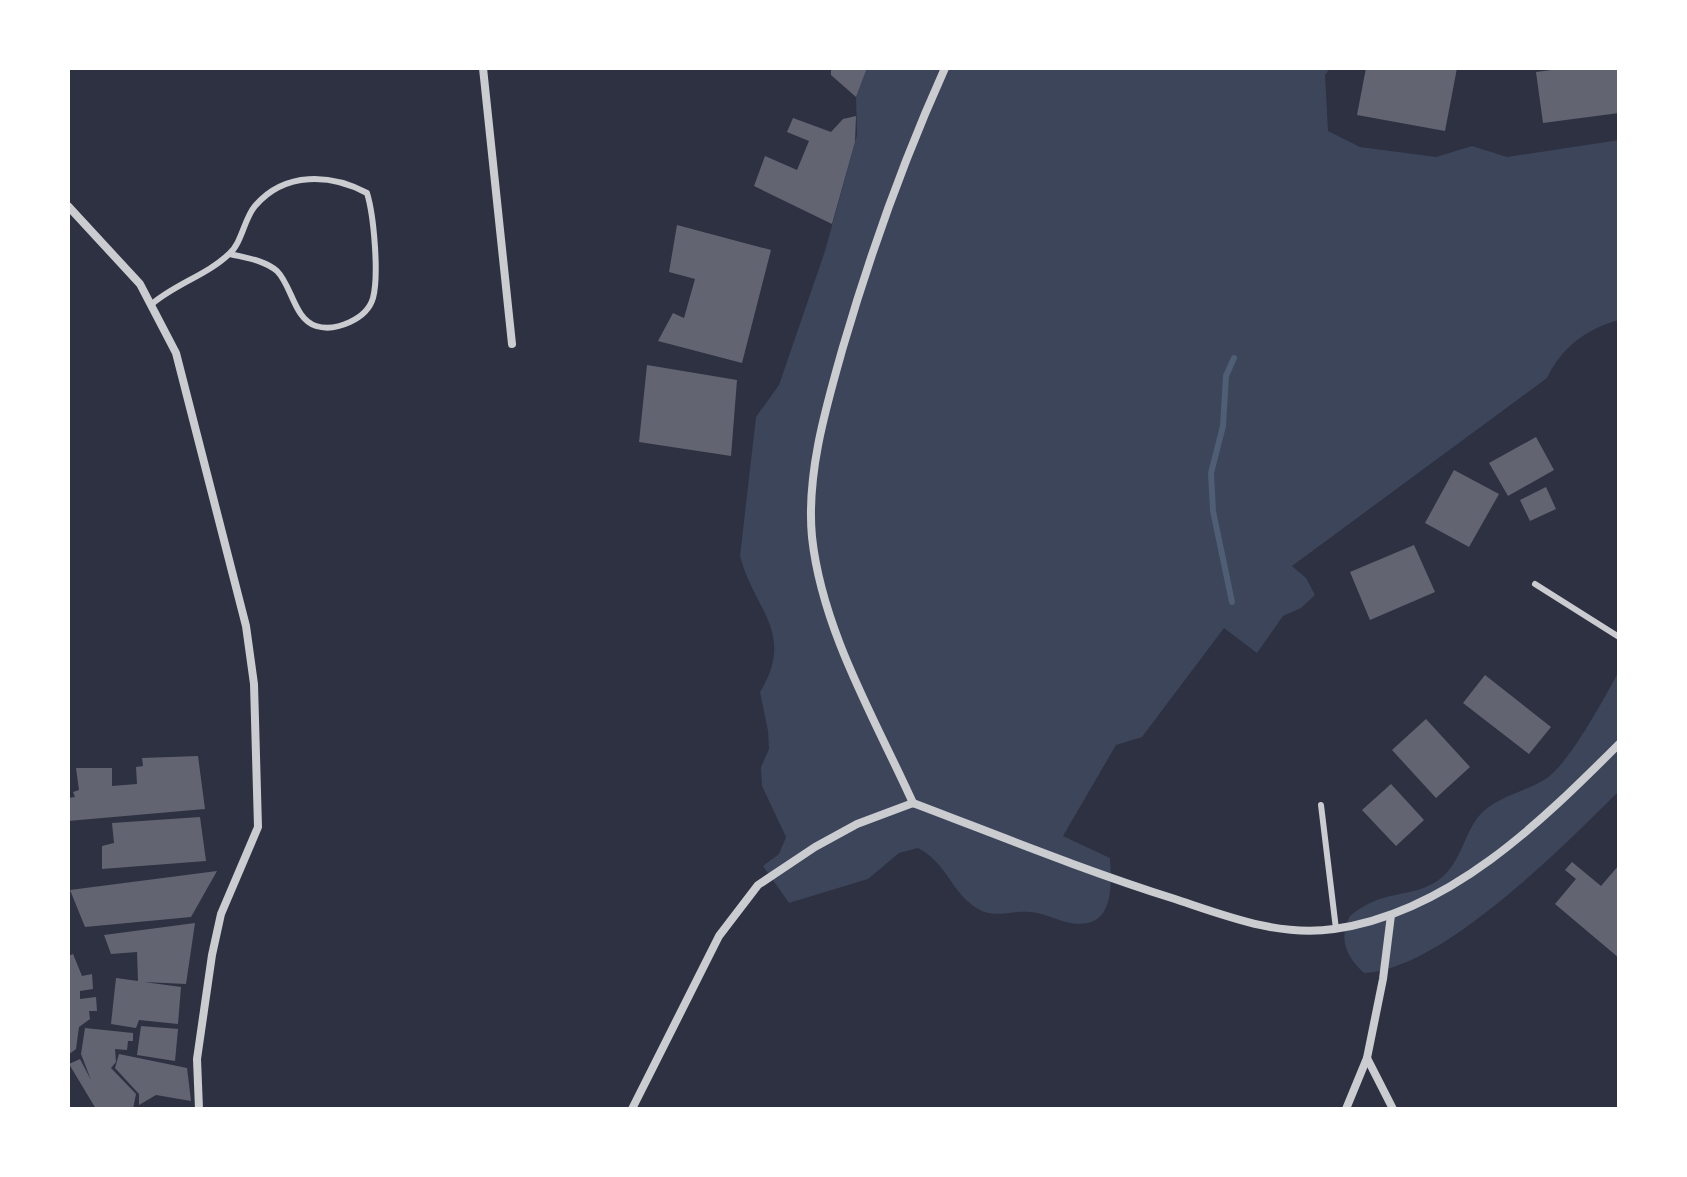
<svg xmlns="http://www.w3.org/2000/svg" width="1687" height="1177" viewBox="0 0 1687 1177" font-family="Lora,serif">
<rect width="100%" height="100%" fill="#2d3142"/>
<!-- green -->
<g fill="#3c4559">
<path d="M 867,68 L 1330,68 L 1325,75 L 1328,131 L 1360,147 L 1436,157 L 1472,146 L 1507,157 L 1619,140 L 1619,320 C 1586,329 1562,347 1547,378 L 1292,566 L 1306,578 L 1315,595 L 1301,608 L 1283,616 L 1257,653 L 1224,628 L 1142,737 L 1116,745 L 1063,836 L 1110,858 C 1112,892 1113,933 1066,922 C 1054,919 1043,913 1030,912 C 1008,910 993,921 972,905 C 949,887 947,864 918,848 L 899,853 L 868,879 L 789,903 L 763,866 L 779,854 L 786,837 L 762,786 L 761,767 L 769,749 L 768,731 L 760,692 C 796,633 754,610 740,556 L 756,417 L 779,385 L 825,251 L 857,135 L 856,97 Z"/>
<path d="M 1619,671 L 1619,791 C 1564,846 1441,970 1364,973 C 1346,956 1338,940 1350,916 C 1383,889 1405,899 1434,883 C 1460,868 1462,838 1478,817 C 1495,796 1526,792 1547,778 C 1570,762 1605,697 1619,671 Z"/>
</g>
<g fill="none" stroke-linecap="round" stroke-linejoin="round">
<!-- stream -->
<path stroke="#4f5d75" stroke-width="6" d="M 1232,602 L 1213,511 L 1211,473 L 1223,426 L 1226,376 L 1234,358"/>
</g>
<!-- building -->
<g fill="#626471">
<path d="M 831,68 L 867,68 L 856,97 L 831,75 Z"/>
<path d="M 1366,68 L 1457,68 L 1445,131 L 1357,115 Z"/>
<path d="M 1566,68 L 1619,68 L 1619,113 L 1543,123 L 1536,72 Z"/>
<path d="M 856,116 L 855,142 L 832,224 L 754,186 L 765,156 L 797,170 L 809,141 L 787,132 L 793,118 L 831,132 L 843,119 Z"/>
<path d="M 677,225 L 771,250 L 742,363 L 658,341 L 673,313 L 684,318 L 695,279 L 669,272 Z"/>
<path d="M 647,365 L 737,380 L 731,456 L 639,442 Z"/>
<path d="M 1536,437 L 1554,470 L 1508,496 L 1489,463 Z"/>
<path d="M 1454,470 L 1499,494 L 1469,547 L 1425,523 Z"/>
<path d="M 1546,487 L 1556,509 L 1530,521 L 1520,500 Z"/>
<path d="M 1414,545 L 1435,592 L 1370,620 L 1350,572 Z"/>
<path d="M 1485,675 L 1551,727 L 1529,754 L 1463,703 Z"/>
<path d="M 1426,719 L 1470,767 L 1436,798 L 1392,750 Z"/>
<path d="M 198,756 L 205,809 L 68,821 L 68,798 L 75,797 L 73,792 L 79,790 L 76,768 L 112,768 L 112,786 L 137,784 L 136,767 L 143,766 L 142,758 Z"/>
<path d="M 1391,784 L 1424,820 L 1396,846 L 1362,810 Z"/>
<path d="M 200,817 L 206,861 L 102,869 L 102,846 L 114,843 L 112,823 Z"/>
<path d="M 1572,862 L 1601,886 L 1619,865 L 1619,958 L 1555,904 L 1576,879 L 1565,870 Z"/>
<path d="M 217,871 L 191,917 L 85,927 L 70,890 Z"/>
<path d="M 195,923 L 186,984 L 144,982 L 181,987 L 178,1024 L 139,1020 L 136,1028 L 111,1024 L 116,978 L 138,981 L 137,952 L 111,954 L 104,935 Z"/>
<path d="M 73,954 L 82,976 L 92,974 L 93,989 L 80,991 L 80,999 L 96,997 L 97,1011 L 89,1011 L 90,1019 L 79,1027 L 76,1049 L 68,1055 L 68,956 Z"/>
<path d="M 141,1026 L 178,1029 L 175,1061 L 137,1055 Z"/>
<path d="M 85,1028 L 133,1033 L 133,1041 L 128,1041 L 127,1050 L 115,1049 L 116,1062 L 111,1068 L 136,1094 L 133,1109 L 96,1109 L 69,1064 L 80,1059 L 91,1080 L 81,1054 Z"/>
<path d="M 119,1054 L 187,1068 L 191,1101 L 156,1095 L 139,1105 L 139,1094 L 115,1068 Z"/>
</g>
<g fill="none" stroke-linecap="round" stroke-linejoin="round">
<!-- service -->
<g stroke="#caccd0" stroke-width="6">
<path d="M 152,304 C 175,284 207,275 229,254 C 242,243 244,219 255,206 C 285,171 331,174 367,193 C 374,216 379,275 373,298 C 367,319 336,332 316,326 C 294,319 292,286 277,271 C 264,260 246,258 230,254"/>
<path d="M 1535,584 L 1619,637"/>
<path d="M 1321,805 L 1336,929"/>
</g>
<!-- minor -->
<g stroke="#caccd0" stroke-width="8">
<path d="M 483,68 L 512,344"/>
<path d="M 68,206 L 140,284 L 176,353 L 246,626 L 254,684 L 258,827 L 221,914 L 212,955 L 197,1059 L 199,1109"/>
<path d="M 913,803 C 875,719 822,630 812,537 C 806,474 826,407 843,347 C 871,251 904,159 945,68"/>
<path d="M 1391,915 L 1383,979 L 1367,1058 L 1393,1109"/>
<path d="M 632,1109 L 719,936 L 758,885 L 815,847 L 857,824 L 913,803 C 1000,836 1086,871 1175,899 C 1226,916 1279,937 1334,929 C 1449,913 1541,822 1619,744"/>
<path d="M 1346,1109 L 1367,1058"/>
</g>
</g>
<!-- border -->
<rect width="1687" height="1177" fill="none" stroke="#ffffff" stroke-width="140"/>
</svg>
